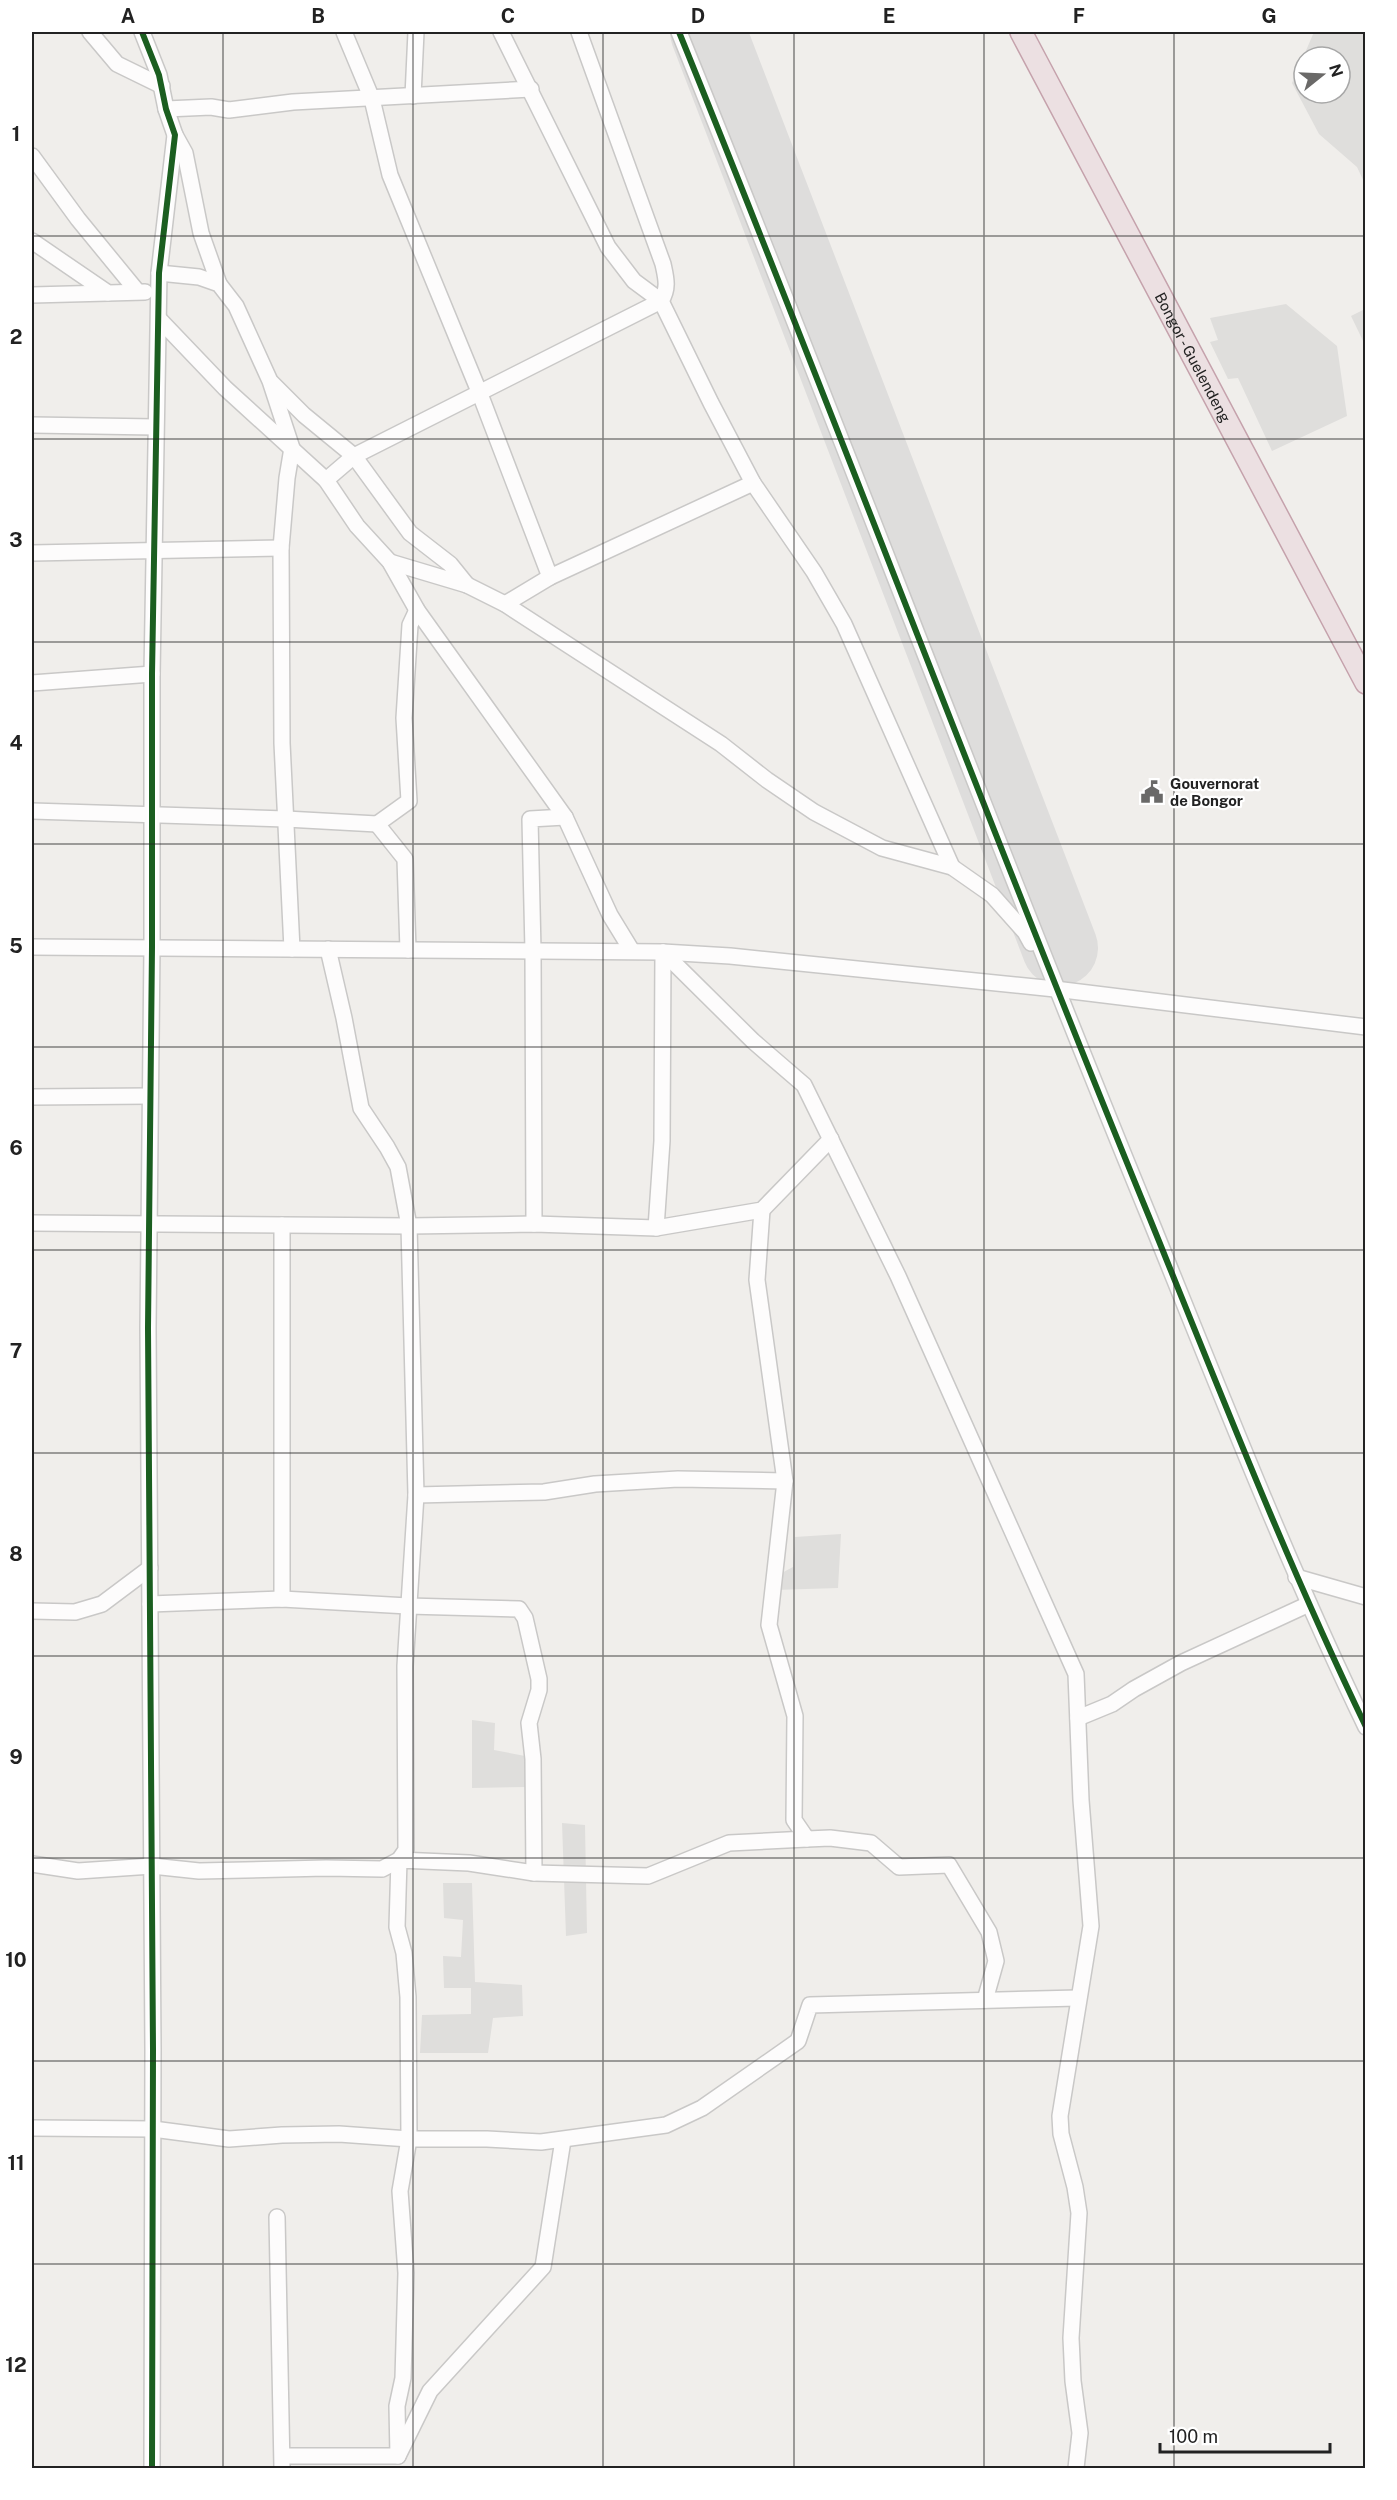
<svg xmlns="http://www.w3.org/2000/svg" width="1397" height="2500" viewBox="0 0 1397 2500" font-family="'Public Sans',sans-serif">
<rect width="100%" height="100%" fill="#f0eeeb"/>
<!-- residential -->
<g fill="#dfdedc" fill-rule="evenodd">
<path d="M 1314,32 L 1365,32 L 1365,184 L 1357,167 L 1319,134 L 1292,83 ZM 1304,57 L 1340,57 L 1340,93 L 1304,93 Z"/>
<path d="M 1286,304 L 1337,346 L 1347,416 L 1272,451 L 1238,378 L 1228,379 L 1210,342 L 1218,340 L 1210,318 Z"/>
<path d="M 1365,309 L 1365,345 L 1351,316 Z"/>
<path d="M 841,1534 L 838,1588 L 775,1590 L 776,1576 L 793,1567 L 795,1537 Z"/>
<path d="M 472,1720 L 495,1723 L 494,1750 L 525,1756 L 527,1787 L 472,1788 Z"/>
<path d="M 562,1823 L 585,1825 L 587,1933 L 566,1936 Z"/>
<path d="M 443,1883 L 472,1883 L 475,1982 L 522,1985 L 523,2016 L 493,2018 L 488,2053 L 420,2053 L 422,2015 L 471,2014 L 471,1988 L 444,1988 L 443,1956 L 461,1957 L 463,1920 L 444,1918 Z"/>
</g>
<g fill="none" stroke-linecap="round" stroke-linejoin="round">
<!-- runway -->
<path stroke="#dedddc" stroke-width="76" d="M 708,32 L 1060,948"/>
<!-- minor casing -->
<g stroke="#c9c8c7" stroke-width="18">
<g id="minor">
<path d="M 90,32 L 117,64 L 162,86"/>
<path d="M 142,32 L 159,75 L 166,109 L 175,135 L 159,273 L 152,674 L 152,947 L 148,1328 L 153,2049 L 152,2468"/>
<path d="M 344,32 L 372,99 L 390,175 L 480,394 L 550,577"/>
<path d="M 501,32 L 608,247 L 634,281 L 661,301 L 711,403 L 753,483 L 814,572 L 844,624 L 952,867"/>
<path d="M 679,32 C 839,426 988,825 1150,1219 C 1219,1389 1286,1561 1366,1727"/>
<path d="M 413,96 L 416,32"/>
<path d="M 166,109 L 211,107 L 229,110 L 293,102 L 531,89"/>
<path d="M 175,135 L 185,153 L 201,233 L 219,284"/>
<path d="M 32,156 L 78,219 L 137,291"/>
<path d="M 32,241 L 108,293 L 145,292"/>
<path d="M 159,273 L 199,277 L 219,284 L 236,306 L 270,381 L 292,448 L 287,478 L 281,548 L 282,743 L 292,949"/>
<path d="M 32,295 L 108,293"/>
<path d="M 160,320 L 225,388 L 326,480 L 357,526 L 390,562 L 417,610 L 565,817 L 610,915 L 632,951"/>
<path d="M 272,383 L 304,415 L 354,456 L 410,533 L 450,564 L 467,585"/>
<path d="M 32,425 L 155,427"/>
<path d="M 326,480 L 354,456 L 661,301 C 669,288 666,278 663,264 L 579,32"/>
<path d="M 32,553 L 281,548"/>
<path d="M 390,562 L 467,585 L 505,604 L 721,744 L 767,780 L 814,812 L 882,848 L 952,867 L 992,895 L 1025,932 L 1031,943"/>
<path d="M 505,604 L 550,577 L 753,483"/>
<path d="M 32,683 L 152,674"/>
<path d="M 32,811 L 286,819 L 377,824"/>
<path d="M 32,947 L 663,952 L 730,956 L 1055,989 L 1366,1027"/>
<path d="M 408,950 L 405,859 L 377,824 L 409,801 L 404,718 L 410,625 L 417,610"/>
<path d="M 663,952 L 753,1041 L 804,1085 L 898,1276 L 1076,1674 L 1081,1800 L 1091,1926 L 1060,2116 L 1061,2134 L 1075,2187 L 1079,2213 L 1071,2338 L 1073,2381 L 1080,2433 L 1076,2468"/>
<path d="M 32,1097 L 150,1096"/>
<path d="M 762,1210 L 757,1280 L 785,1481 L 769,1625 L 795,1716 L 794,1820 L 807,1839 L 830,1838 L 871,1843 L 899,1867 L 949,1865 L 989,1932 L 996,1961 L 985,2000"/>
<path d="M 32,1223 L 409,1226 L 534,1224 L 656,1228 L 762,1210 L 831,1139"/>
<path d="M 534,1224 L 533,951 L 530,819 L 565,817"/>
<path d="M 656,1228 L 662,1141 L 663,952"/>
<path d="M 416,1495 L 544,1492 L 595,1484 L 678,1479 L 785,1481"/>
<path d="M 1296,1577 L 1366,1597"/>
<path d="M 282,1599 L 282,1225"/>
<path d="M 150,1604 L 282,1599 L 408,1606 L 519,1609 L 525,1618 L 539,1679 L 539,1690 L 529,1723 L 533,1759 L 534,1873"/>
<path d="M 32,1611 L 75,1612 L 102,1604 L 150,1568"/>
<path d="M 1078,1718 L 1112,1704 L 1134,1689 L 1181,1663 L 1309,1604"/>
<path d="M 32,1864 L 78,1871 L 152,1866 L 199,1871 L 326,1868 L 382,1869 L 399,1860 L 406,1850 L 405,1666 L 416,1495 L 409,1226 L 398,1167 L 387,1147 L 361,1108 L 344,1018 L 328,949"/>
<path d="M 32,2128 L 153,2129 L 229,2139 L 282,2135 L 339,2134 L 409,2139 L 487,2139 L 541,2142 L 666,2125 L 702,2108 L 798,2041 L 810,2005 L 1078,1998"/>
<path d="M 277,2217 L 282,2468"/>
<path d="M 283,2456 L 398,2456 L 430,2391 L 543,2267 L 563,2140"/>
<path d="M 398,2456 L 397,2406 L 403,2378 L 406,2273 L 400,2191 L 409,2139 L 408,1997 L 404,1953 L 397,1927 L 399,1860 L 469,1863 L 534,1873 L 648,1876 L 729,1843 L 807,1839"/>
</g>
</g>
<!-- highway casing -->
<g stroke="#c5a2ac" stroke-width="24">
<g id="highway">
<path id="s1" d="M 1021,32 L 1366,683"/>
</g>
</g>
<!-- minor -->
<use href="#minor" stroke="#fdfcfc" stroke-width="15"/>
<!-- highway -->
<use href="#highway" stroke="#ece0e2" stroke-width="21"/>
<!-- cycleway casing -->
<g stroke="#fff" stroke-width="10">
<g id="cycleway">
<path d="M 142,32 L 159,75 L 166,109 L 175,135 L 159,273 L 152,674 L 152,947 L 148,1328 L 153,2049 L 152,2468"/>
<path d="M 679,32 C 839,426 988,825 1150,1219 C 1219,1389 1286,1561 1366,1727"/>
</g>
</g>
<!-- cycleway -->
<use href="#cycleway" stroke="#1b5e20" stroke-width="6"/>
</g>
<!-- grid -->
<path fill="none" stroke="#222" stroke-width="1.5" stroke-opacity="0.55" d="M 223,32 L 223,2468M 413,32 L 413,2468M 603,32 L 603,2468M 794,32 L 794,2468M 984,32 L 984,2468M 1174,32 L 1174,2468M 32,236 L 1366,236M 32,439 L 1366,439M 32,642 L 1366,642M 32,844 L 1366,844M 32,1047 L 1366,1047M 32,1250 L 1366,1250M 32,1453 L 1366,1453M 32,1656 L 1366,1656M 32,1858 L 1366,1858M 32,2061 L 1366,2061M 32,2264 L 1366,2264"/>
<!-- icons -->
<defs>
<g id="civic-bare" transform="scale(1.8)"><path d="M-.6-6.5H3V-4.5H.6V-3L4-1V1h2V6H-6V1h2V-1L-.6-3ZM-1.2 2.5V6h2.4V2.5Z" fill="#6a6968" stroke="#fff" stroke-width="2.5" paint-order="stroke"/></g>
</defs>
<g fill-rule="evenodd">
<use href="#civic-bare" x="1152" y="792"/>
</g>
<g text-anchor="middle" dominant-baseline="central" stroke-width="4.5" stroke-linejoin="round" paint-order="stroke">
<!-- street labels -->
<g font-size="15" fill="#222" stroke="#fff">
<text stroke="none"><textPath href="#s1" startOffset="368">Bongor - Guelendeng</textPath></text>
</g>
<!-- poi labels -->
<g font-size="15" font-weight="bold" fill="#222" stroke="#fff" text-anchor="start">
<text x="1170" y="783">Gouvernorat<tspan x="1170" dy="17">de Bongor</tspan></text>
</g>
</g>
<!-- border -->
<rect width="1397" height="2500" fill="none" stroke="#ffffff" stroke-width="66"/>
<!-- north arrow -->
<g transform="translate(1322 75) rotate(72)"><circle r="28" fill="#ffffff" stroke="#a7a7a7" stroke-width="1.5"/>
<path d="M0-4.5L10 22L0 15L-10 22Z" fill="#6a6968"/>
<text y="-9" font-size="16" font-weight="bold" text-anchor="middle" fill="#222222">N</text>
</g>
<!-- scale -->
<path d="M1160 2443v9h170v-9" fill="none" stroke="#222222" stroke-width="3"/>
<text x="1169" y="2443" font-size="18" fill="#222222" stroke="#ffffff" stroke-width="4.5" paint-order="stroke">100 m</text>
<rect x="33" y="33" width="1331" height="2434" fill="none" stroke="#222" stroke-width="2"/>
<g font-size="20" text-anchor="middle" font-weight="bold" fill="#222">
<text x="128" y="23">A</text>
<text x="318" y="23">B</text>
<text x="508" y="23">C</text>
<text x="698" y="23">D</text>
<text x="889" y="23">E</text>
<text x="1079" y="23">F</text>
<text x="1269" y="23">G</text>
<text x="16" y="141">1</text>
<text x="16" y="344">2</text>
<text x="16" y="547">3</text>
<text x="16" y="750">4</text>
<text x="16" y="953">5</text>
<text x="16" y="1155">6</text>
<text x="16" y="1358">7</text>
<text x="16" y="1561">8</text>
<text x="16" y="1764">9</text>
<text x="16" y="1967">10</text>
<text x="16" y="2170">11</text>
<text x="16" y="2372">12</text>
</g>
</svg>
